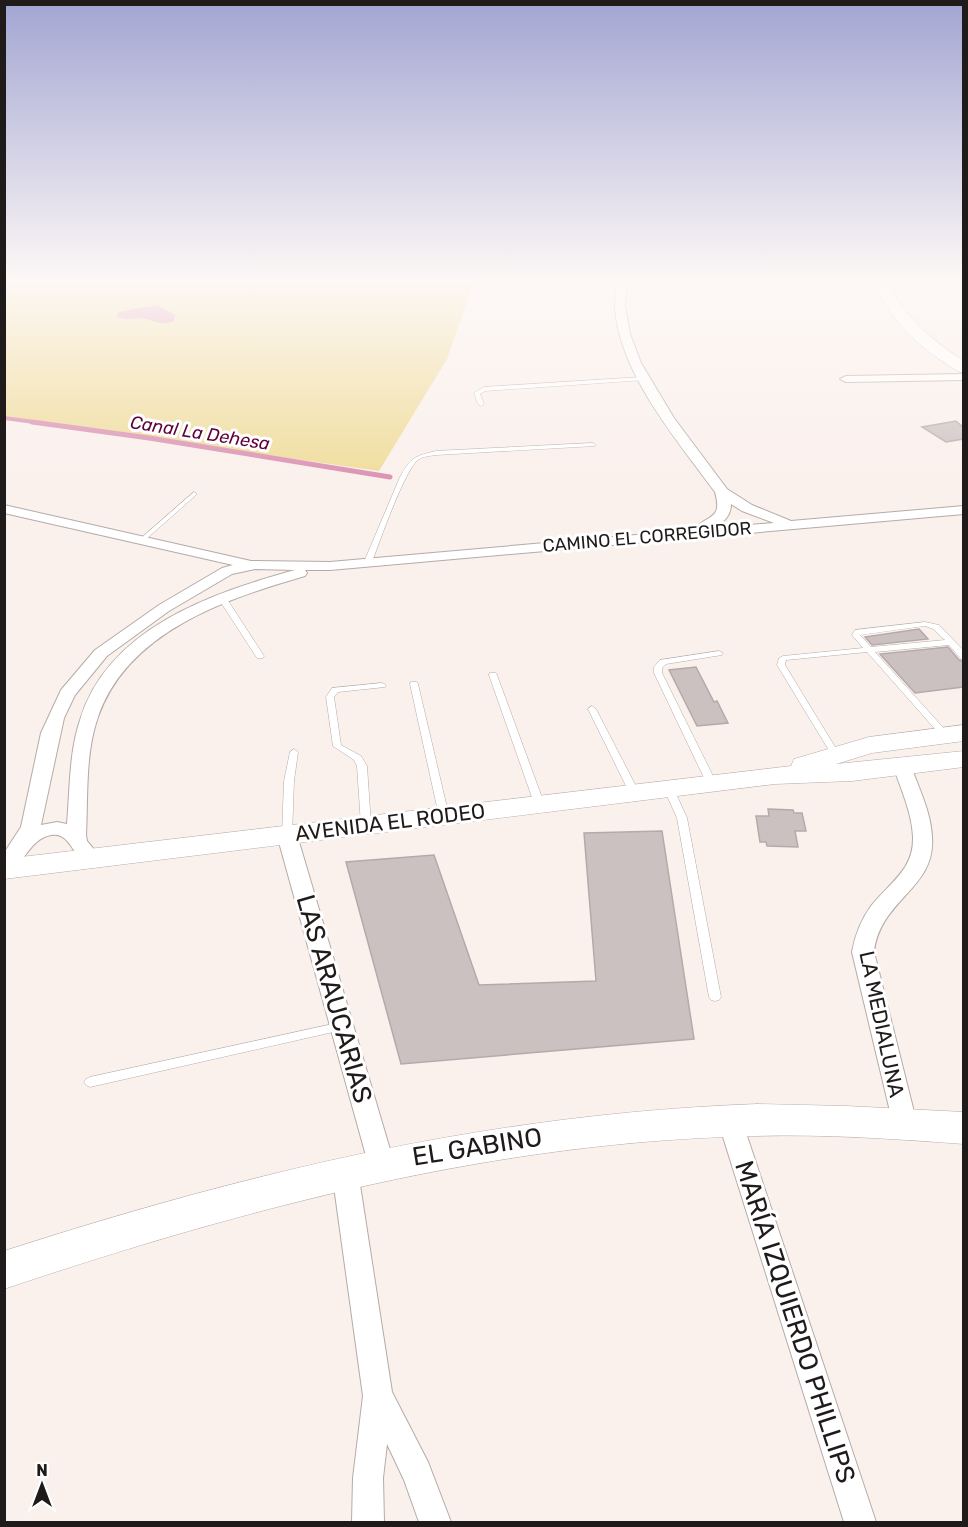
<svg xmlns="http://www.w3.org/2000/svg" width="968" height="1527" viewBox="0 0 968 1527" font-family="Rubik,sans-serif">
<rect width="100%" height="100%" fill="#faf0ec"/>
<!-- green -->
<path fill="#efdb97" d="M 4,278 L 475,278 L 447,359 L 379,471 L 5,418 Z"/>
<!-- water -->
<path fill="#d98eb0" d="M 157,305 L 175,315 L 174,321 C 159,327 154,319 141,318 C 132,318 125,321 117,316 L 119,312 Z"/>
<g fill="none" stroke-linecap="round" stroke-linejoin="round">
<!-- stream-far1 -->
<path stroke="#d98eb0" stroke-width="4" d="M 4,418 L 42,423"/>
<!-- stream -->
<path stroke="#d98eb0" stroke-width="5" d="M 32,422 L 149,438 L 390,477"/>
</g>
<!-- building -->
<g fill="#ccc1c1" stroke="#b5aaaa" stroke-width="1.5">
<path d="M 956,421 L 963,427 L 963,439 L 946,442 L 922,427 Z"/>
<path d="M 919,629 L 928,639 L 872,645 L 865,637 Z"/>
<path d="M 948,647 L 959,660 L 963,661 L 963,687 L 915,693 L 880,654 Z"/>
<path d="M 696,667 L 714,702 L 717,701 L 728,723 L 697,726 L 669,670 Z"/>
<path d="M 768,809 L 793,810 L 794,813 L 802,813 L 806,831 L 795,831 L 798,847 L 767,846 L 766,842 L 760,842 L 756,816 L 769,816 Z"/>
<path d="M 662,831 L 694,1039 L 401,1064 L 346,862 L 434,855 L 479,985 L 596,981 L 584,833 Z"/>
</g>
<g fill="none" stroke-linecap="round" stroke-linejoin="round">
<!-- lane casing -->
<g stroke="#b5aba7" stroke-width="1">
<g id="lane">
<path d="M 643,377 L 646,379 L 645,380 L 485,391 L 480,394 L 484,404 L 481,406 L 478,404 L 474,393 L 484,387 Z"/>
<path d="M 593,443 L 595,444 L 595,446 L 436,455 C 430,456 423,456 418,460 C 405,469 379,543 372,562 L 368,564 L 364,562 L 400,477 C 411,457 415,456 436,451 Z"/>
<path d="M 194,492 L 196,493 L 196,495 L 143,542 L 139,542 L 139,540 Z"/>
<path d="M 219,596 L 225,596 L 264,656 L 263,658 L 257,658 L 218,598 Z"/>
<path d="M 925,622 L 939,625 L 964,651 L 964,659 L 961,659 L 949,645 L 875,652 L 948,733 L 949,735 L 948,737 L 942,737 L 867,652 L 786,660 L 785,665 L 840,755 L 836,758 L 833,757 L 777,665 L 779,658 L 783,656 L 863,648 L 852,635 L 855,630 ZM 925,626 L 933,629 L 945,640 L 871,647 L 860,635 Z"/>
<path d="M 719,651 L 723,653 L 722,655 L 666,664 L 662,668 L 662,673 L 716,782 L 711,785 L 706,782 L 654,673 L 654,667 L 660,660 Z"/>
<path d="M 490,673 L 496,673 L 497,675 L 544,803 L 542,805 L 539,806 L 534,803 L 489,675 Z"/>
<path d="M 411,682 L 417,682 L 418,684 L 449,816 L 444,819 L 439,816 L 410,684 Z"/>
<path d="M 382,683 L 386,685 L 385,687 L 338,692 L 334,697 L 341,745 L 361,756 L 367,766 L 371,825 L 366,828 L 361,825 L 357,766 L 354,760 L 333,746 L 326,697 L 332,688 Z"/>
<path d="M 592,706 L 596,709 L 639,792 L 637,794 L 634,795 L 629,792 L 588,709 Z"/>
<path d="M 294,749 L 298,752 L 294,781 L 292,835 L 287,838 L 282,835 L 284,781 L 290,752 Z"/>
<path d="M 668,784 L 673,787 L 687,818 L 721,997 L 719,1000 L 715,1001 L 711,1000 L 709,997 L 677,818 L 663,787 Z"/>
<path d="M 342,1022 L 346,1023 L 348,1026 L 346,1029 L 342,1030 L 90,1087 L 86,1085 L 84,1082 L 86,1079 L 90,1077 Z"/>
</g>
</g>
<!-- street casing -->
<g stroke="#b5aba7" stroke-width="2">
<g id="street">
<path d="M 617,278 L 627,278 L 625,306 L 630,334 L 641,363 L 674,418 L 727,489 L 752,505 L 791,521 L 964,506 L 964,514 L 330,570 L 305,570 L 307,573 L 305,576 C 226,599 128,631 98,717 C 85,754 88,796 86,835 L 87,841 L 102,859 L 99,864 C 73,871 75,831 51,835 C 27,840 25,867 4,873 L 4,853 L 21,827 L 41,733 L 61,690 L 95,650 L 159,605 L 222,568 L 233,565 L 4,513 L 4,505 L 251,561 L 330,562 L 693,530 C 708,514 723,520 715,492 C 678,441 618,372 615,306 C 615,297 617,287 617,278 ZM 731,504 L 742,511 L 774,523 L 714,528 C 724,522 731,516 731,504 ZM 255,569 L 295,570 C 212,593 108,628 80,720 C 69,753 70,789 67,824 L 57,822 L 41,825 L 64,718 L 75,695 L 107,656 L 169,611 L 232,574 Z"/>
<path d="M 964,374 L 964,380 L 846,382 L 840,379 L 846,376 Z"/>
<path d="M 902,760 L 908,762 L 911,766 C 919,789 931,812 932,837 C 936,889 880,899 874,952 L 917,1124 L 914,1131 L 905,1134 L 896,1131 L 893,1124 L 852,952 C 855,935 861,920 871,906 C 890,882 914,870 913,837 C 912,813 901,789 893,766 L 896,762 Z"/>
<path d="M 287,829 L 294,830 L 297,835 L 394,1163 L 390,1171 L 381,1174 L 372,1171 L 368,1163 L 277,835 L 280,830 Z"/>
<path d="M 730,1111 L 739,1114 L 742,1121 L 876,1522 L 844,1522 L 718,1121 L 721,1114 Z"/>
<path d="M 345,1161 L 354,1164 L 358,1172 L 392,1392 L 428,1462 L 451,1522 L 419,1522 L 404,1480 L 387,1444 L 383,1478 L 384,1522 L 352,1522 L 353,1478 L 363,1396 L 332,1172 L 336,1164 Z"/>
</g>
</g>
<!-- secondary casing -->
<g stroke="#b5aba7" stroke-width="1">
<g id="secondary">
<path d="M 872,278 L 886,278 C 902,315 930,339 964,361 L 964,373 C 955,371 947,364 939,359 C 909,338 886,313 872,278 Z"/>
<path d="M 964,725 L 964,741 L 872,753 L 836,764 L 964,751 L 964,767 L 852,781 L 775,784 L 4,879 L 4,859 L 791,766 L 794,759 L 869,737 Z"/>
<path d="M 757,1104 L 846,1106 L 964,1112 L 964,1144 C 895,1139 826,1134 757,1136 C 499,1141 248,1207 4,1289 L 4,1251 C 255,1170 493,1114 757,1104 Z"/>
</g>
</g>
<!-- lane -->
<use href="#lane" fill="#fff" fill-rule="evenodd"/>
<!-- street -->
<use href="#street" fill="#fff" fill-rule="evenodd"/>
<!-- secondary -->
<use href="#secondary" fill="#fff" fill-rule="evenodd"/>
</g>
<!-- sky -->
<linearGradient id="sky" x2="0" y2="1"><stop stop-color="#a2a5d2"/><stop offset="0.57" stop-color="#fdf8f6"/><stop offset="1" stop-color="#fdf8f6" stop-opacity="0"/></linearGradient>
<rect width="968" height="492" fill="url(#sky)"/>
<g text-anchor="middle" dominant-baseline="central" stroke-width="6" stroke-linejoin="round" paint-order="stroke">
<!-- far-water labels -->
<g font-size="18" font-style="italic" fill="#5e0139" stroke="#fff">
<text transform="translate(200 433) rotate(9)">Canal La Dehesa</text>
</g>
<!-- far-street labels -->
<g font-size="18" fill="#1f1b1a" stroke="#fff">
<text transform="translate(647 537) rotate(-5)">CAMINO EL CORREGIDOR</text>
</g>
<!-- street labels -->
<g font-size="21" fill="#1f1b1a" stroke="#fff">
<text transform="translate(390 822) rotate(-7)">AVENIDA EL RODEO</text>
<text transform="translate(882 1024) rotate(78)">LA MEDIALUNA</text>
</g>
<!-- near-street labels -->
<g font-size="26" fill="#1f1b1a" stroke="#fff">
<text transform="translate(334 999) rotate(74)">LAS ARAUCARIAS</text>
<text transform="translate(477 1147) rotate(-9)">EL GABINO</text>
<text transform="translate(795 1322) rotate(72)">MARÍA IZQUIERDO PHILLIPS</text>
</g>
</g>
<!-- border -->
<rect width="968" height="1527" fill="none" stroke="#1f1b1a" stroke-width="12"/>
<!-- north arrow -->
<g transform="translate(42 1485)" stroke="#ffffff" stroke-width="4.5" paint-order="stroke">
<path d="M0-4.5L10 22L0 15L-10 22Z" fill="#1f1b1a"/>
<text y="-9" font-size="16" font-weight="bold" text-anchor="middle" fill="#1f1b1a">N</text>
</g>
</svg>
